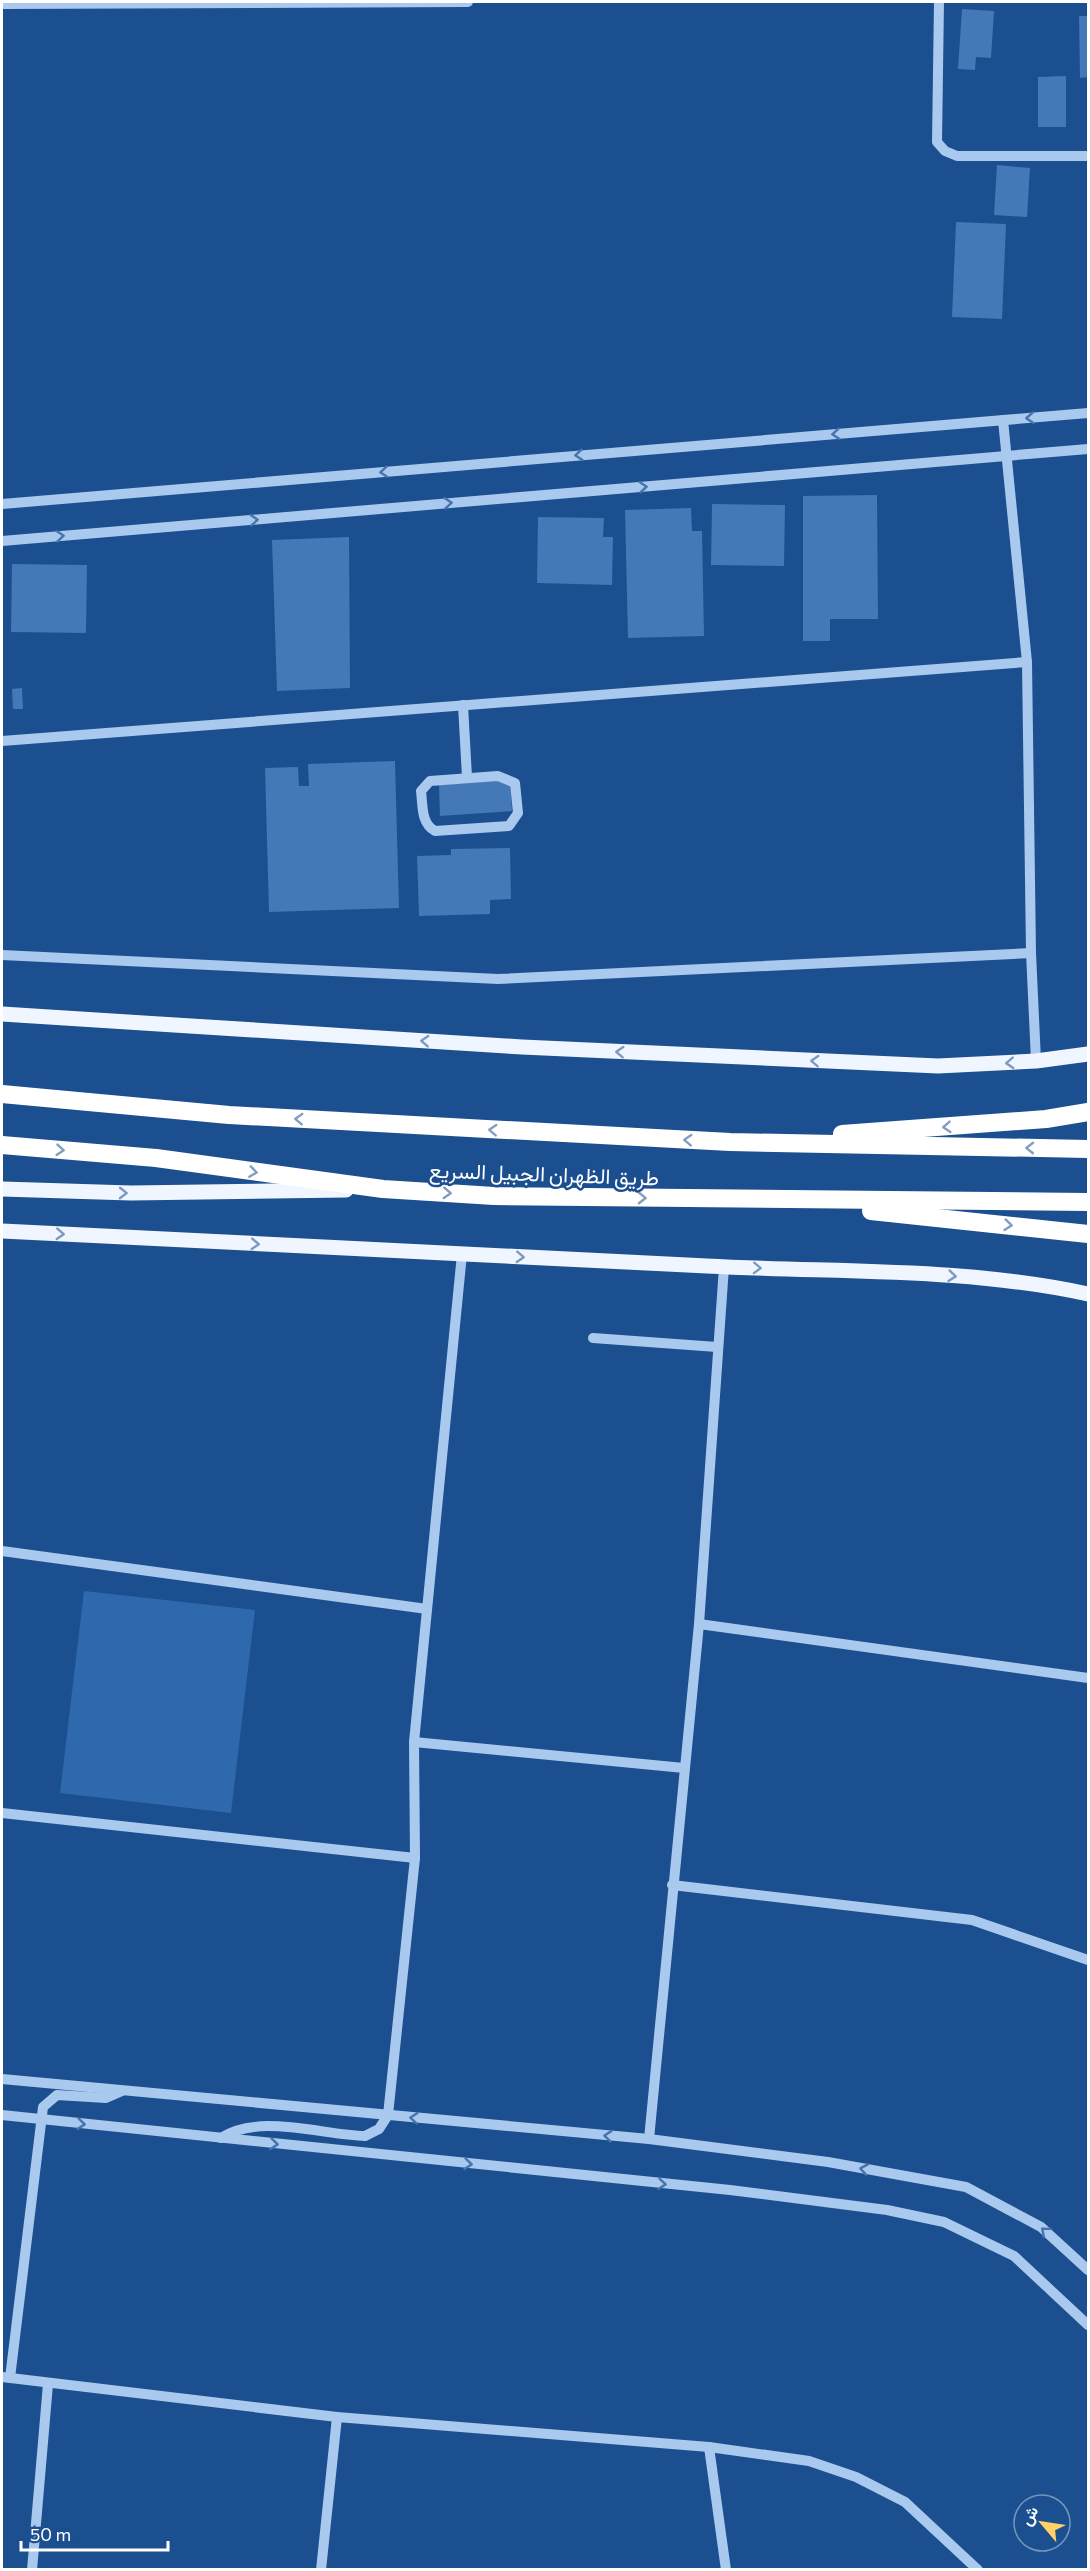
<svg xmlns="http://www.w3.org/2000/svg" width="1090" height="2571" viewBox="0 0 1090 2571" font-family="Commissioner,Vazirmatn,sans-serif">
<rect width="100%" height="100%" fill="#1b4f8f"/>
<!-- green -->
<path fill="#2e69ad" d="M 84,1591 L 255,1610 L 231,1813 L 60,1793 Z"/>
<!-- building -->
<g fill="#4478b7">
<path d="M 962,9 L 994,11 L 991,58 L 976,57 L 975,70 L 958,69 Z"/>
<path d="M 1079,16 L 1088,16 L 1088,77 L 1080,78 Z"/>
<path d="M 1066,76 L 1066,127 L 1038,127 L 1038,77 Z"/>
<path d="M 997,165 L 1030,168 L 1027,217 L 994,215 Z"/>
<path d="M 956,222 L 1006,224 L 1002,319 L 952,317 Z"/>
<path d="M 877,495 L 878,619 L 830,619 L 830,641 L 803,641 L 803,496 Z"/>
<path d="M 712,504 L 785,505 L 784,566 L 711,565 Z"/>
<path d="M 691,508 L 692,531 L 702,531 L 704,636 L 628,638 L 625,510 Z"/>
<path d="M 538,517 L 604,518 L 603,537 L 613,537 L 612,585 L 537,583 Z"/>
<path d="M 349,537 L 350,688 L 277,691 L 272,540 Z"/>
<path d="M 12,564 L 87,565 L 86,633 L 11,632 Z"/>
<path d="M 22,688 L 23,709 L 13,709 L 12,689 Z"/>
<path d="M 395,761 L 399,908 L 269,912 L 265,768 L 298,767 L 299,786 L 309,786 L 308,764 Z"/>
<path d="M 510,780 L 512,811 L 440,816 L 439,785 Z"/>
<path d="M 510,848 L 511,899 L 490,900 L 490,914 L 419,916 L 417,856 L 451,855 L 451,849 Z"/>
</g>
<g fill="none" stroke-linecap="round" stroke-linejoin="round">
<!-- minor -->
<g stroke="#a9c9ee" stroke-width="10">
<path d="M 939,2 L 937,142 L 945,151 L 957,156 L 1088,156"/>
<path d="M 2,4 L 468,2"/>
<path d="M 2,504 L 1088,413"/>
<path d="M 2,541 L 1088,449"/>
<path d="M 463,705 L 467,777"/>
<path d="M 2,741 L 1027,662"/>
<path d="M 498,776 L 515,783 L 518,813 L 509,826 L 435,831 C 421,823 423,807 421,791 L 430,781 Z"/>
<path d="M 1031,953 L 1036,1061"/>
<path d="M 2,955 L 498,979 L 1031,953 L 1027,662 L 1003,420"/>
<path d="M 593,1338 L 717,1347"/>
<path d="M 2,1551 L 427,1609"/>
<path d="M 699,1624 L 1088,1678"/>
<path d="M 414,1742 L 684,1768"/>
<path d="M 2,1813 L 415,1858"/>
<path d="M 672,1885 L 972,1920 L 1088,1960"/>
<path d="M 2,2079 L 649,2139 L 828,2162 L 966,2187 L 1041,2227 L 1088,2270"/>
<path d="M 2,2115 L 730,2190 L 887,2210 L 944,2222 L 1014,2256 L 1088,2325"/>
<path d="M 221,2138 C 258,2113 322,2135 365,2136 L 379,2129 L 388,2115 L 415,1858 L 414,1742 L 462,1254"/>
<path d="M 649,2139 L 699,1624 L 724,1267"/>
<path d="M 2,2377 L 337,2417 L 709,2447 L 809,2461 L 856,2477 L 905,2502 L 978,2570"/>
<path d="M 10,2378 L 43,2107 L 57,2095 L 106,2098 L 122,2091"/>
<path d="M 709,2447 L 726,2570"/>
<path d="M 32,2570 L 48,2384"/>
<path d="M 321,2570 L 337,2417"/>
</g>
<!-- major -->
<g stroke="#f0f6ff" stroke-width="15">
<path d="M 2,1014 L 522,1047 L 938,1066 L 1036,1061 L 1088,1054"/>
<path d="M 2,1189 L 131,1193 L 346,1190"/>
<path d="M 2,1231 C 237,1243 472,1255 707,1266 C 834,1273 964,1267 1088,1294"/>
</g>
<!-- highway -->
<g stroke="#fff" stroke-width="18">
<path d="M 2,1094 L 229,1115 L 730,1142 L 1088,1149"/>
<path d="M 842,1134 L 1046,1119 L 1088,1112"/>
<path d="M 2,1145 L 156,1158 L 383,1189 L 494,1196 L 1088,1202"/>
<path d="M 871,1211 L 1088,1234"/>
</g>
</g>
<!-- one-way arrows -->
<defs><path id="oneway-chevron" d="M-2-3.5L2.5 0L-2 3.5" fill="none" stroke-width="1.6" stroke-linecap="round" stroke-linejoin="round" transform="scale(1.5)"/></defs>
<g stroke="#4674ac">
<use href="#oneway-chevron" transform="translate(1030 418) rotate(176)"/>
<use href="#oneway-chevron" transform="translate(836 434) rotate(175)"/>
<use href="#oneway-chevron" transform="translate(579 455) rotate(175)"/>
<use href="#oneway-chevron" transform="translate(384 472) rotate(175)"/>
<use href="#oneway-chevron" transform="translate(643 487) rotate(-5)"/>
<use href="#oneway-chevron" transform="translate(448 503) rotate(-5)"/>
<use href="#oneway-chevron" transform="translate(254 520) rotate(-5)"/>
<use href="#oneway-chevron" transform="translate(60 536) rotate(-5)"/>
<use href="#oneway-chevron" transform="translate(414 2118) rotate(-175)"/>
<use href="#oneway-chevron" transform="translate(81 2124) rotate(6)"/>
<use href="#oneway-chevron" transform="translate(608 2136) rotate(-175)"/>
<use href="#oneway-chevron" transform="translate(274 2144) rotate(6)"/>
<use href="#oneway-chevron" transform="translate(468 2164) rotate(6)"/>
<use href="#oneway-chevron" transform="translate(864 2169) rotate(-170)"/>
<use href="#oneway-chevron" transform="translate(662 2184) rotate(5)"/>
<use href="#oneway-chevron" transform="translate(1045 2231) rotate(-140)"/>
</g>
<g stroke="#7b9ac1">
<use href="#oneway-chevron" transform="translate(425 1041) rotate(-177)"/>
<use href="#oneway-chevron" transform="translate(620 1052) rotate(-177)"/>
<use href="#oneway-chevron" transform="translate(815 1061) rotate(-177)"/>
<use href="#oneway-chevron" transform="translate(1010 1063) rotate(177)"/>
<use href="#oneway-chevron" transform="translate(123 1193) rotate(1)"/>
<use href="#oneway-chevron" transform="translate(60 1234) rotate(3)"/>
<use href="#oneway-chevron" transform="translate(255 1244) rotate(3)"/>
<use href="#oneway-chevron" transform="translate(520 1257) rotate(3)"/>
<use href="#oneway-chevron" transform="translate(757 1268) rotate(2)"/>
<use href="#oneway-chevron" transform="translate(952 1276) rotate(6)"/>
</g>
<g stroke="#829ec1">
<use href="#oneway-chevron" transform="translate(299 1119) rotate(-177)"/>
<use href="#oneway-chevron" transform="translate(947 1127) rotate(176)"/>
<use href="#oneway-chevron" transform="translate(493 1130) rotate(-177)"/>
<use href="#oneway-chevron" transform="translate(688 1140) rotate(-177)"/>
<use href="#oneway-chevron" transform="translate(1030 1148) rotate(-179)"/>
<use href="#oneway-chevron" transform="translate(60 1150) rotate(5)"/>
<use href="#oneway-chevron" transform="translate(253 1172) rotate(8)"/>
<use href="#oneway-chevron" transform="translate(447 1193) rotate(3)"/>
<use href="#oneway-chevron" transform="translate(642 1198) rotate(1)"/>
<use href="#oneway-chevron" transform="translate(1008 1225) rotate(6)"/>
</g>
<g text-anchor="middle" dominant-baseline="central" stroke-width="5" stroke-linejoin="round" paint-order="stroke">
<!-- street labels -->
<g font-size="21" fill="#fff" stroke="#1b4f8f">
<text transform="translate(544 1173) rotate(2)">طريق الظهران الجبيل السريع</text>
</g>
</g>
<!-- border -->
<rect width="1090" height="2571" fill="none" stroke="#ffffff" stroke-width="6"/>
<!-- north arrow -->
<g transform="translate(1042 2523) rotate(299)"><circle r="28" fill="#1b4f8f" stroke="#7695bc" stroke-width="1.5"/>
<path d="M0-4.5L10 22L0 15L-10 22Z" fill="#ffd166"/>
<text y="-9" font-size="16" font-weight="bold" text-anchor="middle" fill="#ffffff">ش</text>
</g>
<!-- scale -->
<path d="M21 2541v9h147v-9" fill="none" stroke="#ffffff" stroke-width="3"/>
<text x="30" y="2541" font-size="18" fill="#ffffff" stroke="#1b4f8f" stroke-width="4.5" paint-order="stroke">50 m</text>
</svg>
